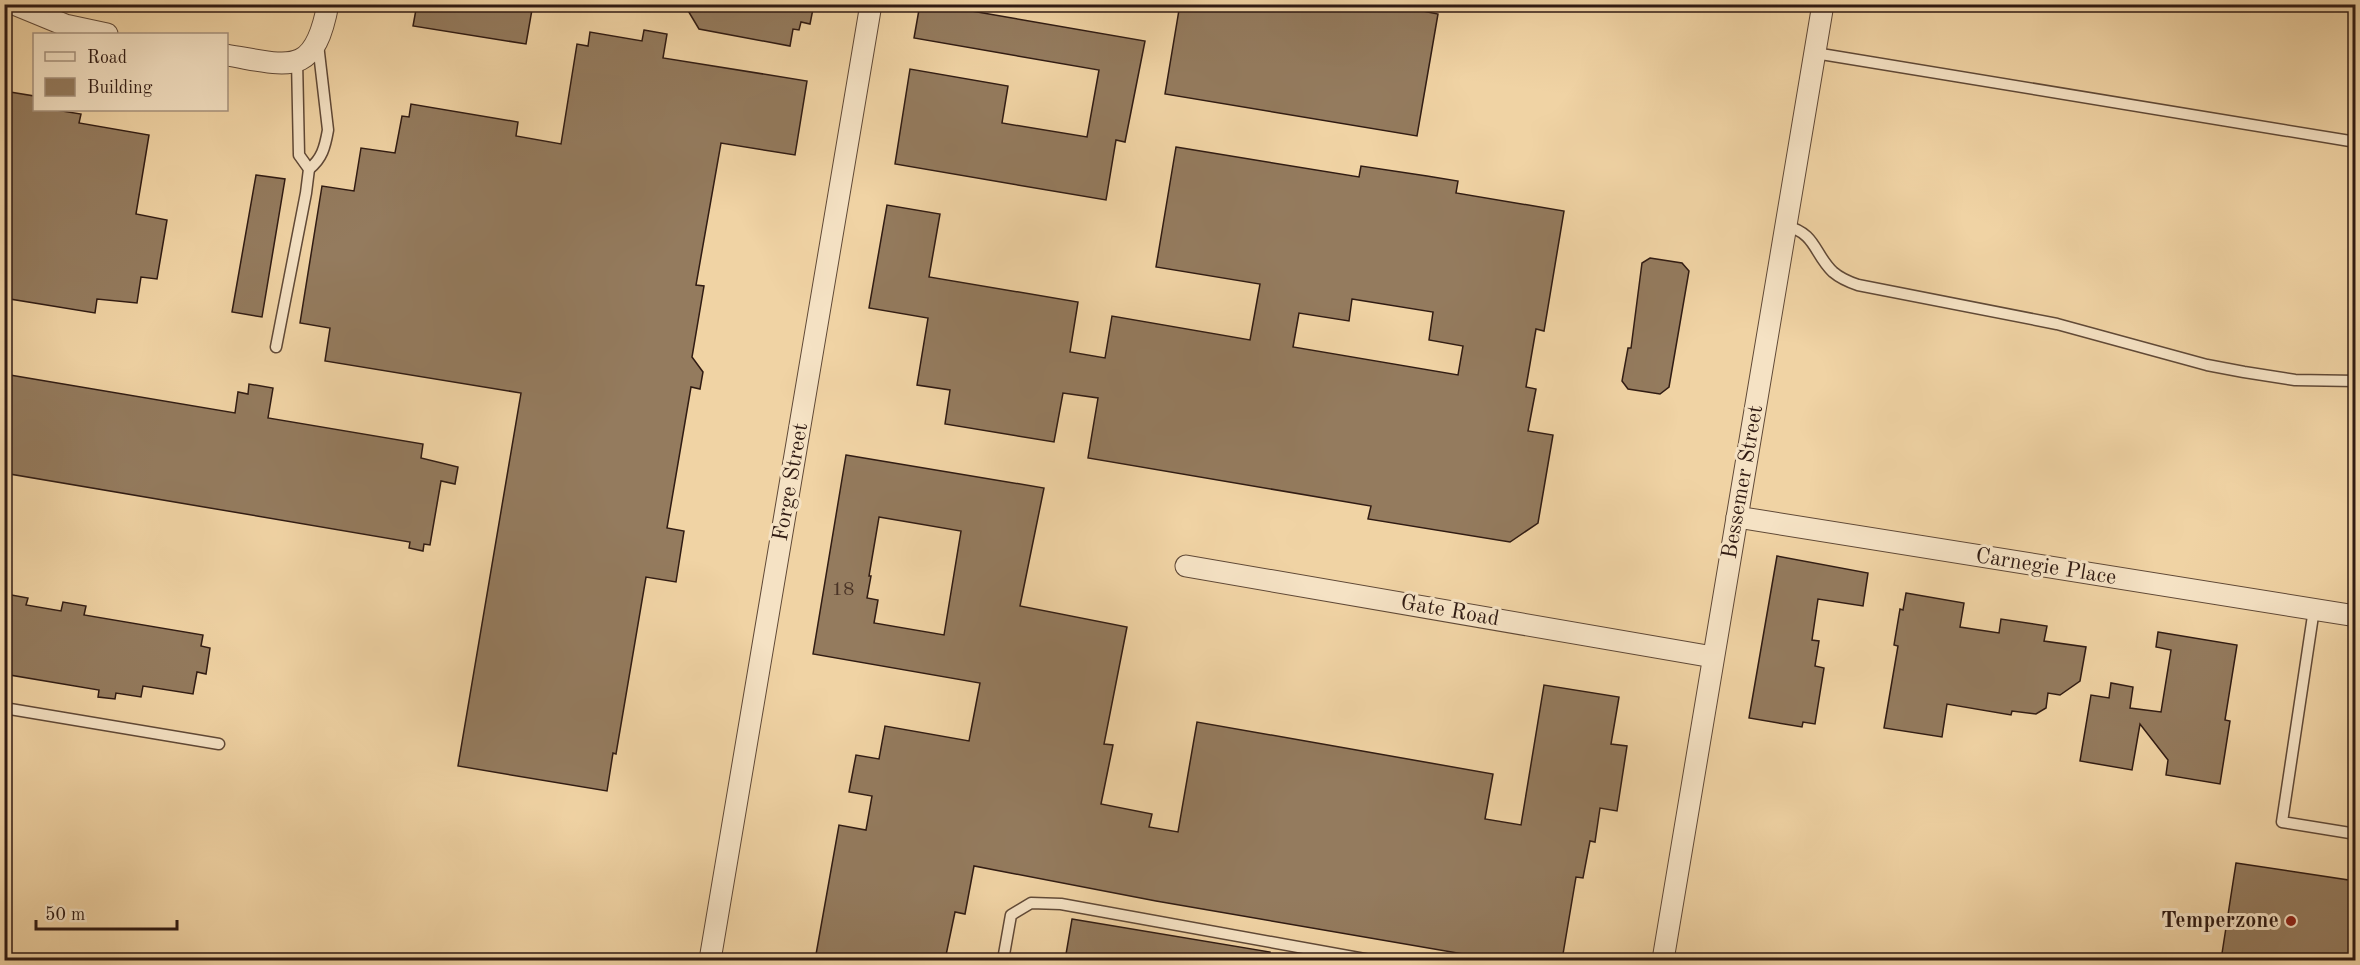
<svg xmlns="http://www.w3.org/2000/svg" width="2360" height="965" viewBox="0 0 2360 965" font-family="'Old Standard TT',serif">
<rect width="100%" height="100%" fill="#f0d3a4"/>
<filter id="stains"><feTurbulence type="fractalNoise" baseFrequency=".00333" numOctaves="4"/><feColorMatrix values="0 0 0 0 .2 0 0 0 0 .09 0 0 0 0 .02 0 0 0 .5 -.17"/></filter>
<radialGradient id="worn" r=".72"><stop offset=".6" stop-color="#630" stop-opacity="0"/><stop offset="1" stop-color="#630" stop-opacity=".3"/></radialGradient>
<!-- building -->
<g fill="#947b5e" stroke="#301b13" stroke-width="1.5" fill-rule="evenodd">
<path d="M 417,4 L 533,4 L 526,44 L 413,26 Z"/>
<path d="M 684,4 L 814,4 L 810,24 L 801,22 L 799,30 L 793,29 L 790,46 L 699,29 Z"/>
<path d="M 920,4 L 931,4 L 1145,41 L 1125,142 L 1116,140 L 1106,200 L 895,164 L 910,69 L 1008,86 L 1002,123 L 1087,137 L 1099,70 L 914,38 Z"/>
<path d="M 1180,4 L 1423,4 L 1422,11 L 1438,14 L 1417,136 L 1165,94 Z"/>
<path d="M 644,30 L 667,34 L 663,58 L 807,81 L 795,155 L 721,143 L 696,285 L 704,286 L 692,357 L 703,372 L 700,389 L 691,387 L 667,528 L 684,531 L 676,582 L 646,577 L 616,754 L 613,753 L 607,791 L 458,766 L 521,393 L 325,361 L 330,328 L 300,323 L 322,186 L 354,191 L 361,148 L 395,153 L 402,116 L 409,117 L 411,104 L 518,122 L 516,136 L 561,144 L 577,44 L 588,46 L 590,32 L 642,41 Z"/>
<path d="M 4,91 L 34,96 L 34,110 L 56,110 L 81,114 L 79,123 L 149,135 L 136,214 L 167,220 L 157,279 L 141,277 L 137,303 L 97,299 L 95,313 L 4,298 Z"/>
<path d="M 1176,147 L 1359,177 L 1361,166 L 1427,176 L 1458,181 L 1456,193 L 1564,211 L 1544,331 L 1536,329 L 1526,387 L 1536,389 L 1528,431 L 1553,435 L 1538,523 L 1510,542 L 1368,519 L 1371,506 L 1088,458 L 1098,398 L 1063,393 L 1054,442 L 945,424 L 950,390 L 917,385 L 928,318 L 869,308 L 887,205 L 940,214 L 929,277 L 1078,302 L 1070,352 L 1105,358 L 1112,316 L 1250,340 L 1260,284 L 1156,267 ZM 1352,299 L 1433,312 L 1429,340 L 1463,346 L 1458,375 L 1293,347 L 1299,313 L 1349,321 Z"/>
<path d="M 256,175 L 285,179 L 262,317 L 232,312 Z"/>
<path d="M 1650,258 L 1682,263 L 1689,271 L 1669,387 L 1660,394 L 1628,389 L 1622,381 L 1628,348 L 1631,348 L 1642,263 Z"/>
<path d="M 4,374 L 235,413 L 238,392 L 248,394 L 249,384 L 273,388 L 268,418 L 423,444 L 421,458 L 458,467 L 455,484 L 441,481 L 430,545 L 424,544 L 423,551 L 409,548 L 410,542 L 4,473 Z"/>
<path d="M 846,455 L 1044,488 L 1020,606 L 1127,627 L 1104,744 L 1113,745 L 1101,804 L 1152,814 L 1149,827 L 1178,832 L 1197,722 L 1493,774 L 1485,819 L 1521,825 L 1544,685 L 1619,697 L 1611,744 L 1627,746 L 1617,811 L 1600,808 L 1595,842 L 1590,841 L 1583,878 L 1576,877 L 1562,960 L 1498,960 L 1156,901 L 974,866 L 965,914 L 955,912 L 945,960 L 815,960 L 839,825 L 866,830 L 872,796 L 849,792 L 856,755 L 879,759 L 885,726 L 969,741 L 980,683 L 813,654 ZM 879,517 L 961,531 L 944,635 L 874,623 L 878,600 L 867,598 L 871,576 L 869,576 Z"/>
<path d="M 1777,556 L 1868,573 L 1863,606 L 1818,599 L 1812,640 L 1819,641 L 1815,666 L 1824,668 L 1815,724 L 1803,722 L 1802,727 L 1749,718 Z"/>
<path d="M 1906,593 L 1964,603 L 1960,627 L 1999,633 L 2001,619 L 2047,626 L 2044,641 L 2086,647 L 2080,681 L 2060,695 L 2048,693 L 2046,708 L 2036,714 L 2012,711 L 2011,715 L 1947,704 L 1942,737 L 1884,728 L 1898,646 L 1894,645 L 1900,609 L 1903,610 Z"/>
<path d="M 6,594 L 28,598 L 26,605 L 61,611 L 63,602 L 86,606 L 84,615 L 203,635 L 201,646 L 210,648 L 206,674 L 197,672 L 193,694 L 143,686 L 141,697 L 116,693 L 115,699 L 98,697 L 99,690 L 4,674 Z"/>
<path d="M 2158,632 L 2237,645 L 2225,720 L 2230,721 L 2220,784 L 2166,775 L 2168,760 L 2140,724 L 2132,770 L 2080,761 L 2091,695 L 2109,698 L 2111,683 L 2133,687 L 2130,708 L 2161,712 L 2171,650 L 2156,647 Z"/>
<path d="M 2236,863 L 2355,881 L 2355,960 L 2221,960 Z"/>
<path d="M 1072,919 L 1270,952 L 1269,960 L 1065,960 Z"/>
</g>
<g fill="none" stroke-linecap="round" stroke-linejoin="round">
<!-- service casing -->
<g stroke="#604937" stroke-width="13">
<g id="service">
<path d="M 1815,53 L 2356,142"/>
<path d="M 309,169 C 322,159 325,147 328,130 L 318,44"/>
<path d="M 1786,226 C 1816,233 1814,254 1833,272 C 1840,278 1849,282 1858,285 L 2057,324 L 2207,365 L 2244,372 L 2295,380 L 2356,381"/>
<path d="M 276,347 L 306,193 L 309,169 L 299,155 L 297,60"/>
<path d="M 2314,609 L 2282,822 L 2356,834"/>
<path d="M 4,708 L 219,744"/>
<path d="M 1003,960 L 1011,915 L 1031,903 L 1061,904 L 1370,960"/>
</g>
</g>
<!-- minor casing -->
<g stroke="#604937" stroke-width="23">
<g id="minor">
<path d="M 14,4 L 65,25 L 107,34"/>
<path d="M 226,55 C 289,65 314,79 328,4"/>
<path d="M 1737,517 L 2356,616"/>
<path d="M 1186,566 L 1713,657"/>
<path d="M 710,960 L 871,4"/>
<path d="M 1663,960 L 1823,4"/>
</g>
</g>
<!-- service -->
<use href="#service" stroke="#f5e2c4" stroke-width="10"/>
<!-- minor -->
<use href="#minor" stroke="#f5e2c4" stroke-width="21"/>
</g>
<!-- markers -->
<circle fill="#8f2418" stroke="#f5e2c4" stroke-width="2" cx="2291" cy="921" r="6"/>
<g text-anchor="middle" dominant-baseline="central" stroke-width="6" stroke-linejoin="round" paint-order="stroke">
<!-- number labels -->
<g font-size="20" fill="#493326">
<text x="843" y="590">18</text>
</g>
<!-- street labels -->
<g font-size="22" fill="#301b13" stroke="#f5e2c4">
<text transform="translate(791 482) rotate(-80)">Forge Street</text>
<text transform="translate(1743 482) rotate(-80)">Bessemer Street</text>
<text transform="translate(2046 567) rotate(9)">Carnegie Place</text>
<text transform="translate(1450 611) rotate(10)">Gate Road</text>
</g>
<!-- poi labels -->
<g font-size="22" font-weight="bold" fill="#301b13" stroke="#f5e2c4" text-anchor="end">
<text x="2279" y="921">Temperzone</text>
</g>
</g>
<!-- margin -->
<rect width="2360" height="965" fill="none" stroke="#f0d3a4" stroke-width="24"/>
<rect x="6" y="6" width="2348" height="953" fill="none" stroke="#301b13" stroke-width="3"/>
<rect x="12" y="12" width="2336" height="941" fill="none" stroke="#301b13" stroke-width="1.5"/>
<!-- legend -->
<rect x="33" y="33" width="195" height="78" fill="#f5e2c4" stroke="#a6927d" stroke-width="1.5"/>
<rect x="45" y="52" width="30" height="9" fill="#f5e2c4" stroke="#a6927d" stroke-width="1.5"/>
<text x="87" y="63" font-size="18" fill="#301b13">Road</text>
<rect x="45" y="78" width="30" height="18" fill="#947b5e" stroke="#a6927d" stroke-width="1.5"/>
<text x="87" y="93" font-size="18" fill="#301b13">Building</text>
<!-- scale -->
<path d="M36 920v9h141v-9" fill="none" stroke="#301b13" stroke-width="3"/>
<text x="45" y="920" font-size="18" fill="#301b13" stroke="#f5e2c4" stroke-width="4.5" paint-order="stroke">50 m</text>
<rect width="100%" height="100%" filter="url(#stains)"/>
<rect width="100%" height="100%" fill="url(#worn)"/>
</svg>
